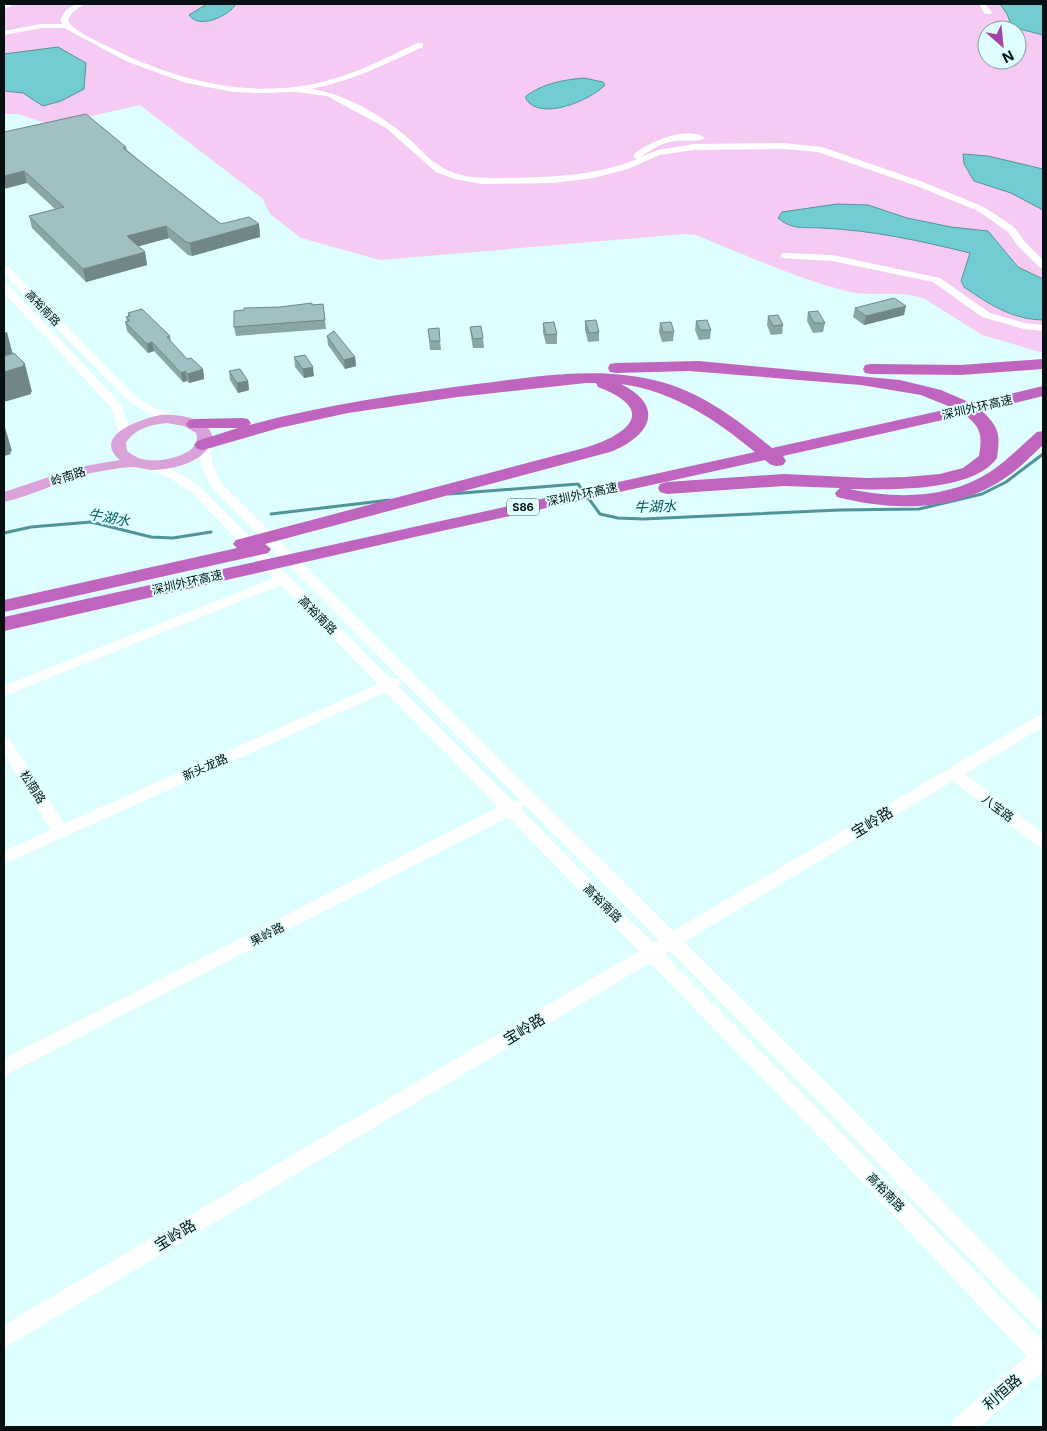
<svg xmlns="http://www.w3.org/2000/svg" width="1047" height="1431" viewBox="0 0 1047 1431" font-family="Inter,'Noto Sans SC',sans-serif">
<rect width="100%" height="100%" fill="#defeff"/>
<!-- green -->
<path fill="#f5cbf4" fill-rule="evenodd" d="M 4,4 L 1043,4 L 1043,353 L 982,335 L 925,299 C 899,289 872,298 846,291 C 794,277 745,255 696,235 L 686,234 L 380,260 L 301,238 L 270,214 L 263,199 L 140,105 L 52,125 L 17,114 L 4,114 ZM 987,30 L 1017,30 L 1017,60 L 987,60 Z"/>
<!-- water -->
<g fill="#71cdd1" stroke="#519497">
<path d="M 207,4 L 236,4 C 229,16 199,30 189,15 Z"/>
<path d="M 1000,4 L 1043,4 L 1043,35 L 1012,27 L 1007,14 Z"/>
<path d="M 58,47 L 86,63 L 84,89 L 61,101 L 43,106 L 23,93 L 4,91 L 4,54 Z"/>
<path d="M 584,78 L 603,82 L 605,85 C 591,100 540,122 526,99 L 526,96 C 544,83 563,80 584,78 Z"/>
<path d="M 963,154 L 988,156 L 1043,169 L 1043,210 L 1011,193 L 974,181 L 964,164 Z"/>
<path d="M 837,204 L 868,205 L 907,218 L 951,227 L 988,231 L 1018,267 L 1043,279 L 1043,320 C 1011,319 989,304 964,287 L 961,281 L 970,253 C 921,241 872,230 821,228 C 803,227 792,230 778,218 L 782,212 Z"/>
</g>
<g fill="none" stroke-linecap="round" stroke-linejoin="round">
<!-- stream -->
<g stroke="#519497" stroke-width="3">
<path d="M 449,494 L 578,484 L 600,514 L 618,518 L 643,519 L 840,510 L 919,509 L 982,494 L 1006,482 L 1043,454"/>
<path d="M 271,514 L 390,500"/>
<path d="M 4,533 L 31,527 L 91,522 L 151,537 L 173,538 L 211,532"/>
</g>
<!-- minor -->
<g fill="#fff" fill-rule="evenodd">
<path d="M 6,4 L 16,4 L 4,9 L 4,5 Z"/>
<path d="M 76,4 L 84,4 L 72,13 L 68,20 C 71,31 104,44 115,50 C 182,83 260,101 333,79 C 362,71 390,56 417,43 L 423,43 L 423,47 C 386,64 351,81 311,89 C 346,94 381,115 408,138 C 419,148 430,161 443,168 C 464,180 491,178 514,178 C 556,177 598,175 638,159 L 634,158 L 634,154 C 650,142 687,125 705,138 C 698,143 683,139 674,141 C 662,143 651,149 641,157 L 658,150 L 693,144 L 784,143 L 822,147 L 923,182 L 984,207 L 1014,227 L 1025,242 L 1043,260 L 1043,268 L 1039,267 L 1018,246 L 1007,231 L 978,211 L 917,186 L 818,152 L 784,149 L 693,150 L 660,155 L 628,169 L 593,178 L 554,183 L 481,184 L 455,179 L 436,172 L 386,128 L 327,96 L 294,92 L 257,93 L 234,92 L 186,83 L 128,62 L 64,28 L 41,28 L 4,35 L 4,31 L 41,24 L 62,24 L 60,20 L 66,10 Z"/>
<path d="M 979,4 L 985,4 L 992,12 L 991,14 L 985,14 Z"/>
<path d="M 784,253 L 832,255 L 940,278 L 990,313 L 1025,323 L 1043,325 L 1043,331 L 1024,329 L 982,317 L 933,282 L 832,261 L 781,258 L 781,254 Z"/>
<path d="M 4,265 L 8,266 L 134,395 L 150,406 L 179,417 L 181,419 L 179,421 C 165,425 137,407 126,399 L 4,274 Z"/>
<path d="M 4,284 L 8,285 L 122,405 L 130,434 L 128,437 L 120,437 L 112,408 L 4,293 Z"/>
<path d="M 203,441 L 209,445 L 213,465 L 221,483 L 673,931 L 1038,716 L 1043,715 L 1043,727 L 965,774 L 1043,833 L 1043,848 L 1037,846 L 953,781 L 684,942 L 846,1103 L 1043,1304 L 1043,1330 L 1035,1327 L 832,1115 L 670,951 L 664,954 L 826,1117 L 1043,1341 L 1043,1371 L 979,1427 L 951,1427 L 954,1419 L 1027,1356 L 812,1129 L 650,963 L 4,1348 L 4,1325 L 639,951 L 508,817 L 4,1076 L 4,1059 L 498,807 L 386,692 L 4,864 L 4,851 L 51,830 L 4,754 L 4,737 L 9,738 L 64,824 L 378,684 L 281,585 L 4,696 L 4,686 L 274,578 L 192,493 L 169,478 L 145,468 L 143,465 L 145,462 C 160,459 188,479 200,487 L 390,678 L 399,679 L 401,682 L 398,686 L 512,801 L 521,800 L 211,487 L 201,465 L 197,445 ZM 524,804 L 659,940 L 653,943 L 521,810 Z"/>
</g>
<!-- major -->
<path fill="#d9a3d9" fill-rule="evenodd" d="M 160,415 C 173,414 189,416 201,422 C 207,426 214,433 212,440 C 205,463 171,470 150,470 C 144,469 138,467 132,467 C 117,468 101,471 87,474 C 59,481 32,496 4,502 L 4,492 L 79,467 L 120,460 C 91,435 142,419 160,415 ZM 167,423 L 184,426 L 196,433 C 204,454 163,462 149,460 C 140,460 134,456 127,451 L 126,443 C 135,428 151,425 167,423 Z"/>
<!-- highway -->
<g fill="#bf65c0" fill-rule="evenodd">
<path d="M 1043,359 L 1043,369 L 961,375 L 871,374 L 865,373 L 863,369 L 865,365 L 871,364 L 961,365 Z"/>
<path d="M 699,361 L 900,380 L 941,390 L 971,403 L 1043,386 L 1043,396 L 982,411 C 1000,428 1000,435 997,458 C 974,492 887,490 849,489 C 896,499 948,499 990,472 C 1007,461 1021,446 1037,432 L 1043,431 L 1043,445 C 1030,457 1017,471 1002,480 C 953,512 892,511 837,497 L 835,493 L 840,488 L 784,486 L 667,494 L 660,492 L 658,488 L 660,484 L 667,482 L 784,474 L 868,478 L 906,477 L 940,474 L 963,468 L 979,456 C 982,436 982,428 965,415 L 783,456 L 786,461 L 783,465 C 775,467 771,466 765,460 L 419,536 L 4,631 L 4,617 L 755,452 C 715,419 673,391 621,384 C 667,407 649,437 610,452 L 265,544 L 271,549 L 268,553 L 4,612 L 4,600 L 237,548 L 233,544 L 236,540 L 584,448 C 628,435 659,410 598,387 L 596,383 L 586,383 L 458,397 L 348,413 L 279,428 L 203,450 L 197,449 L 194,445 L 197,441 L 238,428 L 189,428 L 186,424 L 189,420 L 195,419 L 242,418 L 248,419 L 251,423 L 249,425 C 324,405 400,394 477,384 C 540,376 603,365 665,383 C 706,395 740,422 772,448 L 953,408 L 921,395 L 861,385 L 689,371 L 616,373 L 610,372 L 608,368 L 610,364 L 616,363 Z"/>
</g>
</g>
<!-- wall -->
<g fill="#8aa5a6">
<path d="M 4,132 L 126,147 L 127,150 L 146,166 L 221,224 L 259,224 L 260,237 L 192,256 L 188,255 L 169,238 L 138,246 L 145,252 L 147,265 L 86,282 L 32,228 L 29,216 L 55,209 L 27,183 Z"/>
<path d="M 323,304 L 326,329 L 236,336 L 234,327 L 244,310 Z"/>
<path d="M 855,308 L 904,315 L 864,325 L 853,317 Z"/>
<path d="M 808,312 L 825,323 L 823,332 L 813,333 L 807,321 Z"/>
<path d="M 128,313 L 170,336 L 171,342 L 187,359 L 203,369 L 204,379 L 189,383 L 187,381 L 183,382 L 154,351 L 148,353 L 127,331 L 125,322 L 127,322 L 126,317 L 128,316 Z"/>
<path d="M 768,316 L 783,325 L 782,334 L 771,335 L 767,325 Z"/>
<path d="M 585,321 L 599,332 L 599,341 L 588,342 L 585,330 Z"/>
<path d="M 696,321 L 711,330 L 710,339 L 699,340 L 695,330 Z"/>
<path d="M 543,323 L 557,334 L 557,344 L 546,344 L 543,332 Z"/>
<path d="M 660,323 L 674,332 L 673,341 L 662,342 L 659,332 Z"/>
<path d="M 470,327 L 483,338 L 484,348 L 473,348 L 471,336 Z"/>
<path d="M 428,329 L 440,341 L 441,350 L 430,350 Z"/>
<path d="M 327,336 L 355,357 L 356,366 L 345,369 L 328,345 Z"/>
<path d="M 294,357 L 314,376 L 304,378 L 295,367 Z"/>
<path d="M 229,371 L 248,381 L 249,390 L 238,393 L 230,380 Z"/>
</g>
<!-- shaded-wall -->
<g fill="#718687">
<path d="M 24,171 L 27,183 L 4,189 L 4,176 Z"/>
<path d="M 259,224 L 260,237 L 192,256 L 190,243 Z"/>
<path d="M 166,226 L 169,238 L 129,249 L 127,236 Z"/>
<path d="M 145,252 L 147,265 L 86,282 L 83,269 Z"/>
<path d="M 906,306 L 904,315 L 864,325 L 866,316 Z"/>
<path d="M 7,332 L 14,359 L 4,362 L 4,333 Z"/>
<path d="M 152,342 L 154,351 L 148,353 L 147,344 Z"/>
<path d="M 355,357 L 356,366 L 345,369 L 344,360 Z"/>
<path d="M 25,364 L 32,392 L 31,392 L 31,394 L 4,402 L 4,372 Z"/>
<path d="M 313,367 L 314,376 L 304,378 L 303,369 Z"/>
<path d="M 203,369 L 204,379 L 189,383 L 188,374 Z"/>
<path d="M 185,371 L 187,381 L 183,382 L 181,373 Z"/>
<path d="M 248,381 L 249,390 L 238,393 L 237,383 Z"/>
<path d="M 4,424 L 12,451 L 10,452 L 11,454 L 4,456 Z"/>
</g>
<!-- building -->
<g fill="#a1c0c1" stroke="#718687">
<path d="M 86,114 L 126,147 L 123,148 L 146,166 L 221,224 L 249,217 L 259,224 L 190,243 L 186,242 L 166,226 L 127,236 L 145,252 L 83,269 L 29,216 L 64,207 L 24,171 L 4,176 L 4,132 Z"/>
<path d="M 894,298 L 906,306 L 866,316 L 855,308 Z"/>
<path d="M 312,303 L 312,305 L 323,304 L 325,320 L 234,327 L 234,311 L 244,310 L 244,308 L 280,307 Z"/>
<path d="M 142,309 L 170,336 L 167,337 L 187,359 L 191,358 L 203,369 L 188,374 L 185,371 L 181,373 L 152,342 L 147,344 L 125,322 L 130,321 L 126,317 L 130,316 L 128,313 Z"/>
<path d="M 818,311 L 825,323 L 814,323 L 808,312 Z"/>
<path d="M 778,315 L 783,325 L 773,326 L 768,316 Z"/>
<path d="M 596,320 L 599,332 L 589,333 L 585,321 Z"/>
<path d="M 707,320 L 711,330 L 700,330 L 696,321 Z"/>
<path d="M 554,322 L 557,334 L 546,335 L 543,323 Z"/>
<path d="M 671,322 L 674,332 L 663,332 L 660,323 Z"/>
<path d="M 481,326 L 483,338 L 473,339 L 470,327 Z"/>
<path d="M 439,328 L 440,341 L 430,341 L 428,329 Z"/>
<path d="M 334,331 L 355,357 L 344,360 L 327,336 Z"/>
<path d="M 14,353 L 25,364 L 23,365 L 24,366 L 4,372 L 4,356 Z"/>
<path d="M 305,355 L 313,367 L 303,369 L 294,357 Z"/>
<path d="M 240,369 L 248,381 L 237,383 L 229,371 Z"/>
</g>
<g text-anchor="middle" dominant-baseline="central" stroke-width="4" stroke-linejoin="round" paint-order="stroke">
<!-- far-street labels -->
<g font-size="11" fill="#061011" stroke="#defeff">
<text transform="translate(43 308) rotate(46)">高裕南路</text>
</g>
<!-- shield labels -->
<rect fill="#defeff" stroke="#475758" stroke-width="1" x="507" y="498.5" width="32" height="17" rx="4"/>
<g font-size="11" font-weight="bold" fill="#061011">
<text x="523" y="507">S86</text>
</g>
<!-- street labels -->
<g font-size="12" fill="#061011" stroke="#defeff">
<text transform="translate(977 407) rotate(-13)">深圳外环高速</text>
<text transform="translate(68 476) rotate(-18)">岭南路</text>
<text transform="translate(582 494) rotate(-12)">深圳外环高速</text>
<text transform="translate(187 582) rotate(-13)">深圳外环高速</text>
<text transform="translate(318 615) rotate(45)">高裕南路</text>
<text transform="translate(205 767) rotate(-24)">新头龙路</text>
<text transform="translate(33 787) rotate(57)">松荫路</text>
<text transform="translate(998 808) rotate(37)">八宝路</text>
<text transform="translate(603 903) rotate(45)">高裕南路</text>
<text transform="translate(267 934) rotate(-27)">果岭路</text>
<text transform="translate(886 1192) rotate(46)">高裕南路</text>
</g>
<!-- water labels -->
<g font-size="14" font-style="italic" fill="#03595c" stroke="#defeff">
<text transform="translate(655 506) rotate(-2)">牛湖水</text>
<text transform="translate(109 517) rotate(10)">牛湖水</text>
</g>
<!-- near-street labels -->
<g font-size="15" fill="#061011" stroke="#defeff">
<text transform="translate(872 822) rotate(-31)">宝岭路</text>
<text transform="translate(524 1029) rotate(-31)">宝岭路</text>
<text transform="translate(175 1235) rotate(-31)">宝岭路</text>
<text transform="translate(1002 1392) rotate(-41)">利恒路</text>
</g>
</g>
<!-- border -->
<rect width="1047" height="1431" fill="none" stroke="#061011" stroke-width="10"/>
<!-- north arrow -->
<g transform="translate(1002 45) rotate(153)"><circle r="24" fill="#defeff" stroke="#889fa0"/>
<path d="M0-4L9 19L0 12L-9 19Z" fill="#a643a8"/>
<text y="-8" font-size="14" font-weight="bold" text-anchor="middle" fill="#061011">N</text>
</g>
</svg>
